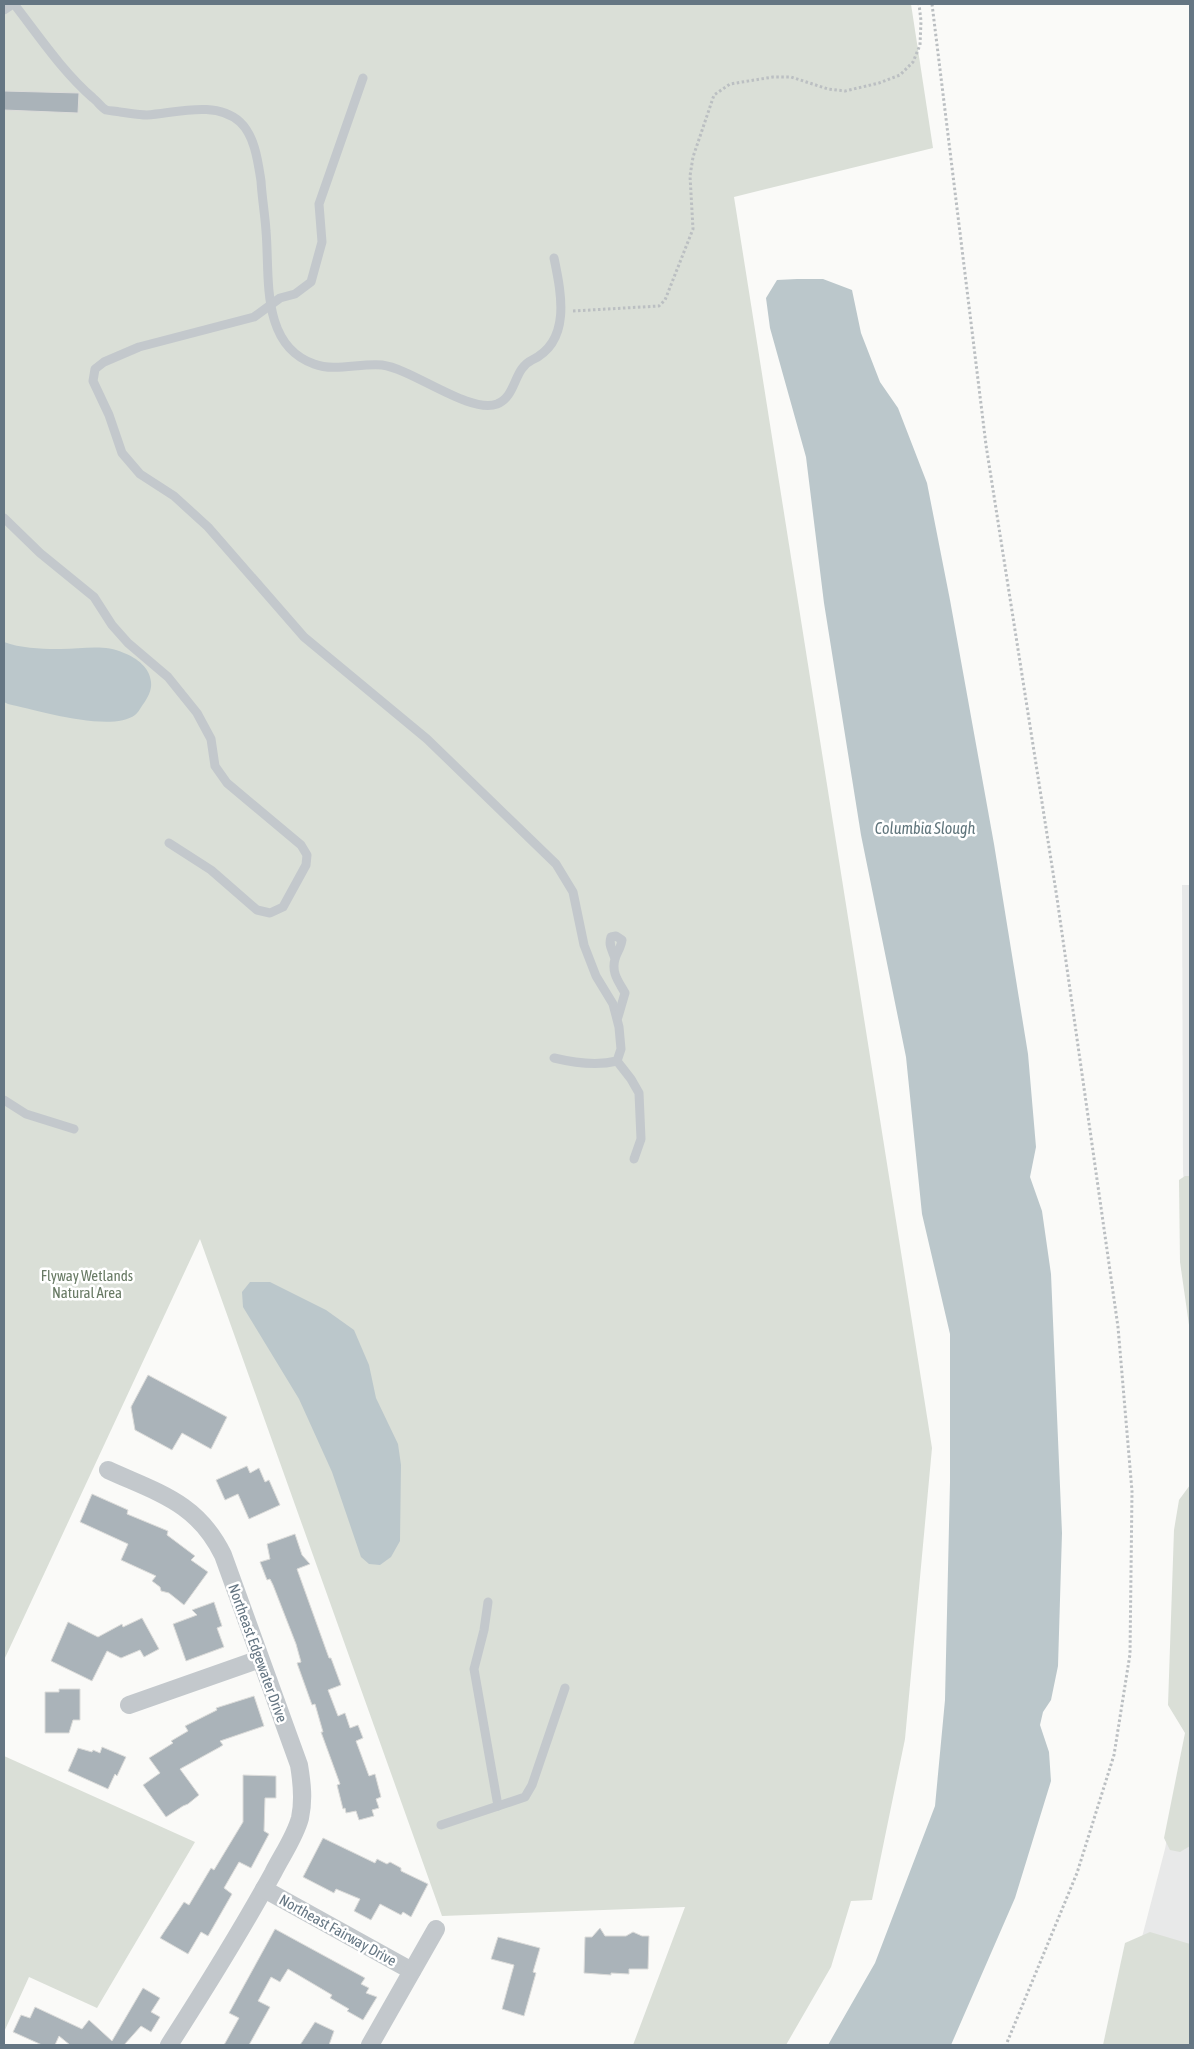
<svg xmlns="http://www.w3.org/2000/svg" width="1194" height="2049" viewBox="0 0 1194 2049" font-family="'Asap Condensed',sans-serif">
<rect width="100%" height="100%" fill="#fafaf8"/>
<!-- built -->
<g fill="#e8e9e9">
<path d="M 1182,885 L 1190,885 L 1190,1269 L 1183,1171 Z"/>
<path d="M 1190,1703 L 1190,2045 L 1141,1941 L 1165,1849 L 1185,1746 Z"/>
</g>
<!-- green -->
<g fill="#dadfd7">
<path d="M 4,4 L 911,4 L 933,148 L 734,197 L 932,1448 L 905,1739 L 872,1900 L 851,1901 L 831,1967 L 786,2045 L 633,2045 L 685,1907 L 442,1916 L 200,1239 L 4,1660 Z"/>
<path d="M 1185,1176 L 1190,1176 L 1190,1332 L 1180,1262 L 1179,1180 Z"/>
<path d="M 1190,1485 L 1190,1846 L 1180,1852 L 1170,1850 L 1164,1838 L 1185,1733 L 1168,1705 L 1174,1530 L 1179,1500 Z"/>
<path d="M 4,1756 L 195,1842 L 97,2008 L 29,1977 L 4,2032 Z"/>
<path d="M 1150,1932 L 1190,1944 L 1190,2045 L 1103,2045 L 1125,1943 Z"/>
</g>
<!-- water -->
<g fill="#bbc7cb">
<path d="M 797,279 L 823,279 L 852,290 L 861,333 L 880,382 L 898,408 L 927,483 L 950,600 L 994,844 L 1028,1054 L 1036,1147 L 1030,1177 L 1042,1211 L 1051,1274 L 1062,1533 L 1058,1666 L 1051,1700 L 1043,1712 L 1040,1725 L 1049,1752 L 1051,1781 L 1015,1898 L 951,2045 L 828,2045 L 875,1963 L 935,1806 L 945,1700 L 950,1482 L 950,1334 L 922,1214 L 906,1057 L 861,835 L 824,603 L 806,457 L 770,328 L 766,298 L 777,280 Z"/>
<path d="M 4,642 C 20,648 40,649 56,649 C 79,650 102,643 124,653 C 137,658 150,668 151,682 C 152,690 148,697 144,703 C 141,707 138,713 135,715 C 111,733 36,710 8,704 L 4,702 Z"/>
<path d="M 250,1282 L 270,1282 L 326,1310 L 354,1330 L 369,1365 L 376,1398 L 398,1444 L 401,1465 L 400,1541 L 391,1557 L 380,1565 L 369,1564 L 361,1557 L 332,1472 L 299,1399 L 243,1307 L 242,1292 Z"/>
</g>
<!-- building -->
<g fill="#aab3b9" stroke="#dcdcda">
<path d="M 4,91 L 79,93 L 78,113 L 4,110 Z"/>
<path d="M 148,1375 L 227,1417 L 211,1449 L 182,1433 L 172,1450 L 135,1430 L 131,1407 Z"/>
<path d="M 247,1466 L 250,1473 L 259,1468 L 265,1482 L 269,1480 L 280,1505 L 249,1519 L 238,1494 L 225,1500 L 216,1480 Z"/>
<path d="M 92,1494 L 128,1510 L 127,1514 L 168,1531 L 167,1535 L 195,1556 L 191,1560 L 208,1572 L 184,1605 L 169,1593 L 161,1591 L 160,1587 L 152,1581 L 156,1576 L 121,1560 L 128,1544 L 80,1522 Z"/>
<path d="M 295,1534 L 302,1555 L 310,1564 L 297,1569 L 329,1658 L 331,1658 L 341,1685 L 328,1690 L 338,1716 L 345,1713 L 350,1728 L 358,1725 L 363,1738 L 356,1741 L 369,1776 L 375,1774 L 381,1797 L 376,1799 L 379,1808 L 372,1810 L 374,1816 L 359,1820 L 356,1811 L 346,1813 L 345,1808 L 343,1809 L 337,1785 L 340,1784 L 321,1732 L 323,1732 L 315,1704 L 312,1705 L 297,1663 L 301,1662 L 296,1644 L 273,1585 L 270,1579 L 267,1580 L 260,1562 L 270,1559 L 267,1544 Z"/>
<path d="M 214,1602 L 222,1626 L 217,1628 L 224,1647 L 186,1661 L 173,1624 L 197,1615 L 192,1610 Z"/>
<path d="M 142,1618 L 159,1649 L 144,1657 L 140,1650 L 121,1658 L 107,1651 L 92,1681 L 51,1661 L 68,1622 L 98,1637 L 122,1624 L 123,1627 Z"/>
<path d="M 59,1689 L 80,1689 L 80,1720 L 73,1720 L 69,1733 L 45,1733 L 45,1692 L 59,1692 Z"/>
<path d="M 254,1696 L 264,1726 L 220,1741 L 223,1745 L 220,1747 L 180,1769 L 199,1795 L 188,1804 L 183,1806 L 166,1817 L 143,1785 L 160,1773 L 149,1758 L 173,1743 L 171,1741 L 188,1731 L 185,1726 L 217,1710 L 216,1708 Z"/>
<path d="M 102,1747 L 126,1757 L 117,1776 L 115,1774 L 108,1789 L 68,1771 L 78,1748 L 92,1752 L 93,1750 L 100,1753 Z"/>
<path d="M 243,1775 L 276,1776 L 276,1798 L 265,1798 L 264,1831 L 269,1834 L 251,1868 L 239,1862 L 224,1888 L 232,1894 L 208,1936 L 201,1932 L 188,1954 L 160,1938 L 184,1902 L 189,1905 L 211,1868 L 214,1870 L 243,1822 Z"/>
<path d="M 323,1838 L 375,1863 L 377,1859 L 387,1864 L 390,1862 L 401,1868 L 401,1871 L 428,1884 L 411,1917 L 403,1912 L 401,1915 L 380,1904 L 371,1920 L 354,1911 L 360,1899 L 336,1889 L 334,1893 L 303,1877 Z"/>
<path d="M 600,1928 L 605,1936 L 626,1936 L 633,1932 L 642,1936 L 649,1936 L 648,1969 L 629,1969 L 629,1974 L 611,1973 L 611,1975 L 584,1973 L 585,1937 L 592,1937 Z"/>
<path d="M 275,1929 L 365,1978 L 361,1984 L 369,1988 L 366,1993 L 377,1997 L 363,2020 L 347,2011 L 349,2009 L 330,1998 L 332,1995 L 288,1969 L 280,1982 L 271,1977 L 258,2001 L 270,2007 L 249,2045 L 224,2045 L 239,2018 L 229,2013 Z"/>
<path d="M 498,1937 L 540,1948 L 533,1972 L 536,1973 L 524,2016 L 502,2009 L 514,1965 L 491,1959 Z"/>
<path d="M 143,1988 L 160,1998 L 151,2012 L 160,2017 L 151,2032 L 141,2026 L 124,2045 L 70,2045 L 59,2036 L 55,2045 L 42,2045 L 13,2032 L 21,2015 L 30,2018 L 35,2007 L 82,2029 L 89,2020 L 112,2041 Z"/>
<path d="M 315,2022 L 334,2031 L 329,2045 L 300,2045 Z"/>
</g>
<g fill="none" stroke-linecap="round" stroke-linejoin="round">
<!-- path -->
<g stroke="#bbbfc2" stroke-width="3" stroke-dasharray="2.5 2.5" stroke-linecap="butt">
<path d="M 932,4 L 986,445 L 1057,898 L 1118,1327 L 1132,1491 L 1130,1654 L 1114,1755 L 1077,1873 L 1006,2045"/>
<path d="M 573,311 L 659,306 L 665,300 L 693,229 L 690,176 L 693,157 L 714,95 L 730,84 L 773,77 L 791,77 L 828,89 L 845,91 L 879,83 L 900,75 L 913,62 L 920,45 L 921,21 L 919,4"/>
</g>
<!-- service -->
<g stroke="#c3c8cc" stroke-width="9">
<path d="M 14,4 C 39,36 62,71 93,98 C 97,101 102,108 106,110 C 110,111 116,111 120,112 C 129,113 138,115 147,115 C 176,113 216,100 240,122 C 255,136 258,162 261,181 C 262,198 265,215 266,231 C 270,276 260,345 314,364 C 335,372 359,363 382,365 C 413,369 469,414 497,404 C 517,396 513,369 532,360 C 572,341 561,292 554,258"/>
<path d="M 4,10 L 13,4"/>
<path d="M 363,78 L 319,204 L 322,242 L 311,282 L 295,294 L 280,298 L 254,317 L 139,347 L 104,362 L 95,369 L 93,381 L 109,415 L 122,453 L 140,474 L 174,496 L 208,527 L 304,637 L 427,739 L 556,864 L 573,892 L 584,945 L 596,976 L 613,1004 L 619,1027 L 621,1049 L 617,1061 C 596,1066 575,1063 554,1058"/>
<path d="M 4,518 L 40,553 L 94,597 L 112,625 L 128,643 L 168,677 L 197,713 L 211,739 L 215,766 L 227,783 L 301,845 L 307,855 L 306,865 L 283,907 L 270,913 L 257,910 L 211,870 L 169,843"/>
<path d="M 615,959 C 613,951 608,946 611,937 L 616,936 L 622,940 C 621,948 617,952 615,959 C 611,973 619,982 625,993 L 618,1017"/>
<path d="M 617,1061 L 631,1079 L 639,1093 L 641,1139 L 634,1159"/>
<path d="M 4,1100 L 26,1114 L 74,1129"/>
<path d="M 488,1602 L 484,1630 L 474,1669 L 498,1806"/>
<path d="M 441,1825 L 525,1797 L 532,1785 L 565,1688"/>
</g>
<!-- minor -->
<g stroke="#c3c8cc" stroke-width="18">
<path d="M 108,1470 C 158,1493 197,1502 223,1555 L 299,1765 C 302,1783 304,1800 300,1818 C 295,1837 282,1855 273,1873 C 241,1931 205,1989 169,2045"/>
<path d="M 129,1705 L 260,1659"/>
<path d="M 264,1889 L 412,1971"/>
<path d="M 370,2045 L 436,1929"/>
</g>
</g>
<g text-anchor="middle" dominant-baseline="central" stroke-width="5" stroke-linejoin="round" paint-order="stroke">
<!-- park labels -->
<g font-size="15" fill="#687a64" stroke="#fff">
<text x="87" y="1275">Flyway Wetlands<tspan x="87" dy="17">Natural Area</tspan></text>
</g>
<!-- street labels -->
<g font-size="15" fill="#657683" stroke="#fff">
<text transform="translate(258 1653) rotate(70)">Northeast Edgewater Drive</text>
<text transform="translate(338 1930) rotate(29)">Northeast Fairway Drive</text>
</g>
<!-- water labels -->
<g font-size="16" font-style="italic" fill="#60757c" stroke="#fff">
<text x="925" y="828">Columbia Slough</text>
</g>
</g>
<!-- border -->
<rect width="1194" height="2049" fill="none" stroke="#657683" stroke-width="10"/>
</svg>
